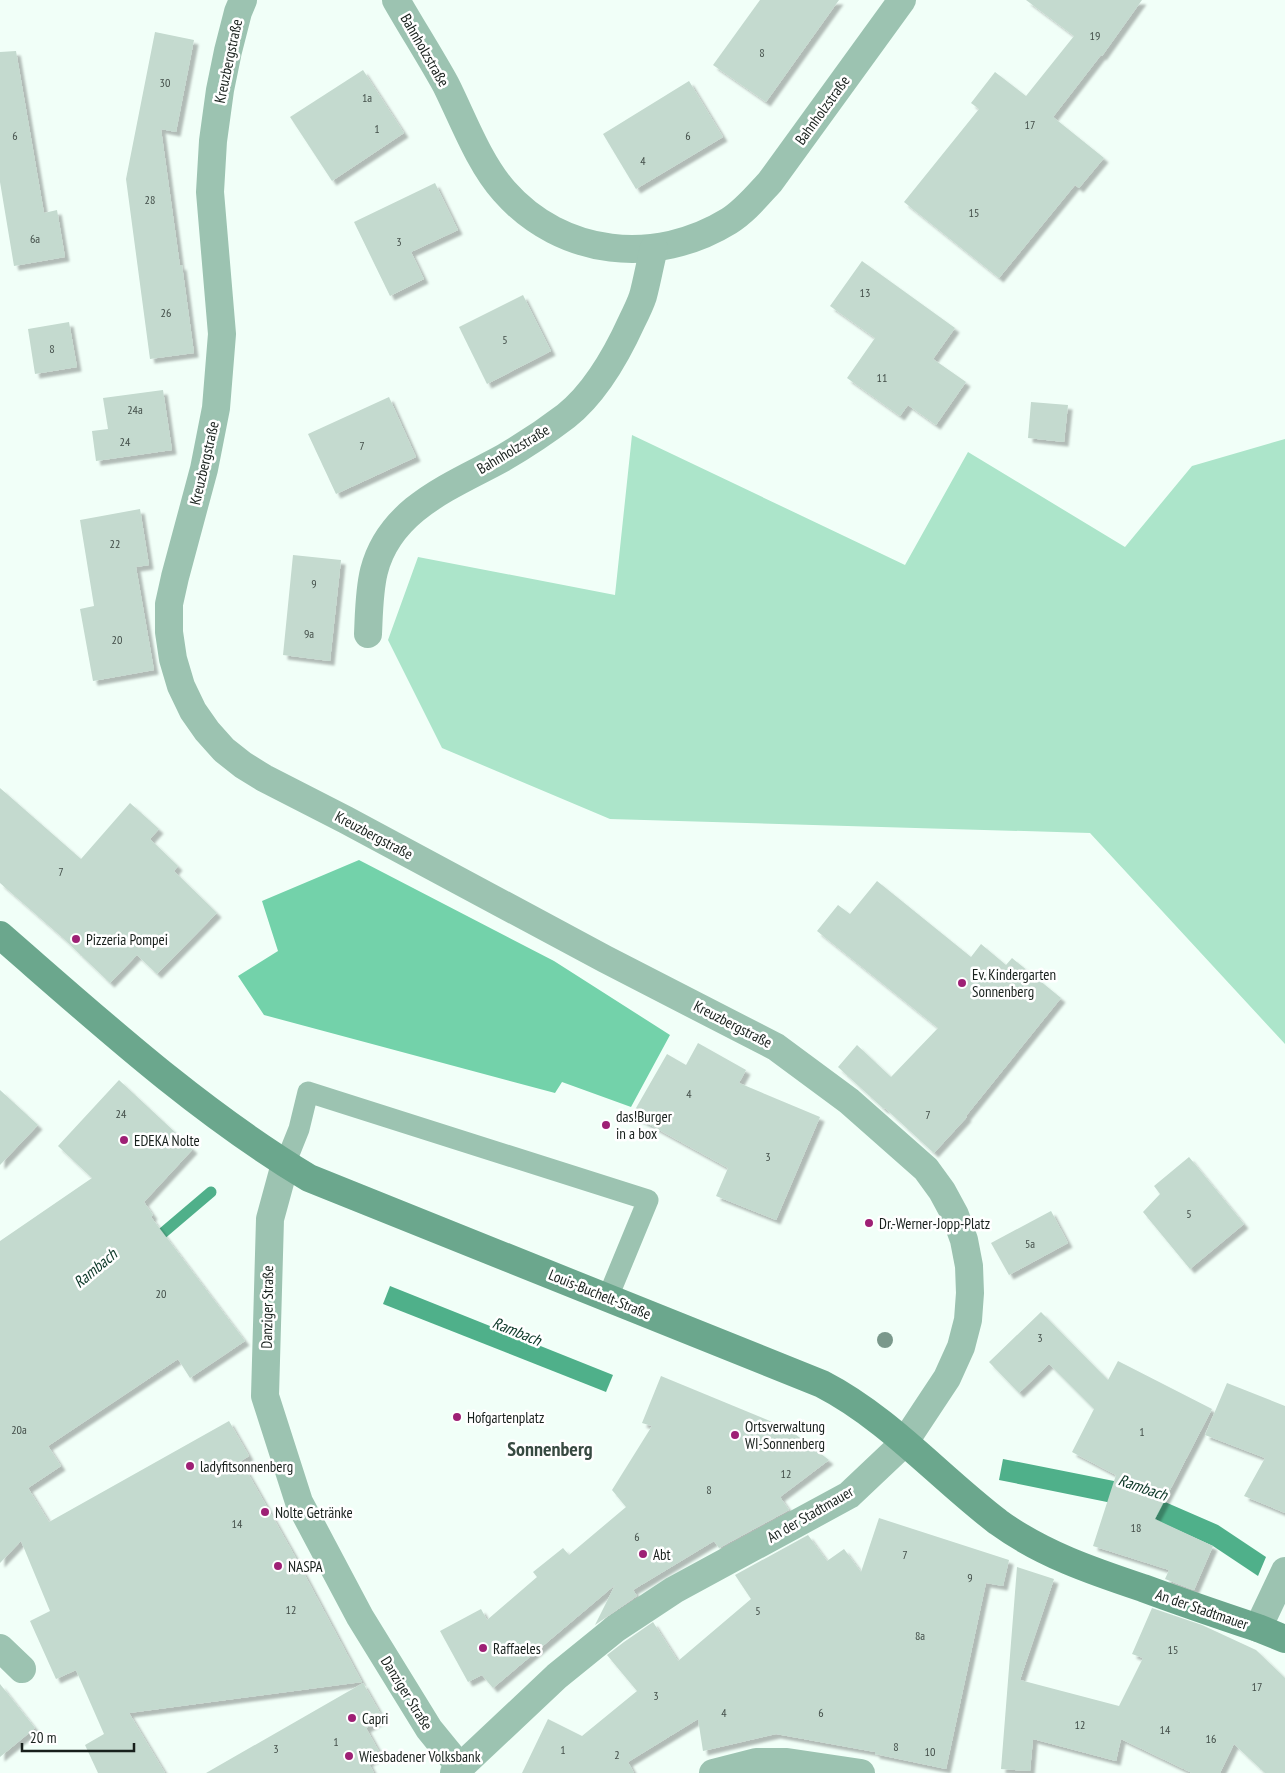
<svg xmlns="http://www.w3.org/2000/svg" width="1285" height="1773" viewBox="0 0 1285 1773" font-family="'PT Sans Narrow',sans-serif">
<defs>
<filter id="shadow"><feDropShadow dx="4.5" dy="4.5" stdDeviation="1" flood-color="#0004"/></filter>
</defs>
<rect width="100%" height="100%" fill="#f1fff8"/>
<!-- green -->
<path fill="#ace5ca" d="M 632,435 L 905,565 L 968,452 L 1125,547 L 1192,466 L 1285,439 L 1285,1044 L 1090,833 L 610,819 L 442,748 L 388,640 L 418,557 L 615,595 Z"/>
<!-- forest -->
<path fill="#73d2aa" d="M 359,860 L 554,961 L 670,1035 L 631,1107 L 562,1082 L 555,1093 L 264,1015 L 238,976 L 278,951 L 262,901 Z"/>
<!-- water -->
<g fill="#4fb08a">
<path d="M 390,1286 L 613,1375 L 606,1392 L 383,1304 Z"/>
<path d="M 1003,1459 L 1119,1482 L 1218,1525 L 1266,1557 L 1258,1576 L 1213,1546 L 1131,1509 L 1107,1502 L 999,1480 Z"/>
</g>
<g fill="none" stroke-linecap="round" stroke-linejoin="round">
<!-- stream -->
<path stroke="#4fb08a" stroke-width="11" d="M 151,1243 L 211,1192"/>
</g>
<!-- building -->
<g fill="#c4dacf" filter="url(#shadow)">
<path d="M 760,0 L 839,0 L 766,102 L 713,65 Z"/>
<path d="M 1026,0 L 1142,0 L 1102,56 L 1101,55 L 1053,117 L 1104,158 L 1079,188 L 1075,185 L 999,278 L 904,202 L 979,109 L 971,103 L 995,72 L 1026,96 L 1074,36 Z"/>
<path d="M 155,32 L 194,40 L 176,132 L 161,129 L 180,266 L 182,265 L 194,353 L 150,359 L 126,179 Z"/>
<path d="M 16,51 L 44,213 L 57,210 L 65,257 L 14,266 L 0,182 L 0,52 Z"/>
<path d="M 363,70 L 404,133 L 332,181 L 290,117 Z"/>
<path d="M 689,81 L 723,137 L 636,189 L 603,134 Z"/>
<path d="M 435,183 L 458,230 L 411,252 L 424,279 L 390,296 L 354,222 Z"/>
<path d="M 862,261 L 955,328 L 933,359 L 966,382 L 936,425 L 908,405 L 900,416 L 847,378 L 875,338 L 830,306 Z"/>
<path d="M 523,295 L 551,351 L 487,384 L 459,327 Z"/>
<path d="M 69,322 L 77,367 L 35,374 L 28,329 Z"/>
<path d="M 163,390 L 172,450 L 96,461 L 92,431 L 108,429 L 103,398 Z"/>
<path d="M 389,397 L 416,457 L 336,494 L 308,434 Z"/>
<path d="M 1031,402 L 1068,405 L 1064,442 L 1028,438 Z"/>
<path d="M 140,509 L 149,565 L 136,567 L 154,670 L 93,681 L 80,609 L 94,606 L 80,520 Z"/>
<path d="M 293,555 L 341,560 L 330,661 L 283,655 Z"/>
<path d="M 0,788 L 81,859 L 130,803 L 159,829 L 150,839 L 178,866 L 174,871 L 217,913 L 157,974 L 137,955 L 110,983 L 63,938 L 0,883 Z"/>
<path d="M 877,881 L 971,957 L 981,944 L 1006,965 L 1012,958 L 1061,998 L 966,1116 L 967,1117 L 934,1153 L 885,1108 L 884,1109 L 838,1067 L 857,1045 L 891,1077 L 938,1028 L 817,931 L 838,905 L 850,914 Z"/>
<path d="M 698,1043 L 746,1070 L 739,1083 L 820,1117 L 776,1220 L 716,1196 L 728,1168 L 632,1115 L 667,1054 L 686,1065 Z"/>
<path d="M 119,1080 L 193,1149 L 144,1202 L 153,1215 L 151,1217 L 245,1341 L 190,1378 L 178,1359 L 48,1446 L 61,1466 L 28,1488 L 49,1522 L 229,1421 L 249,1456 L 241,1461 L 292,1551 L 362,1682 L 129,1713 L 165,1773 L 98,1773 L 85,1745 L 104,1734 L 76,1670 L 56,1679 L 30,1621 L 50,1611 L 21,1541 L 0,1563 L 0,1241 L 92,1178 L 58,1146 Z"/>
<path d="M 0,1090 L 38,1125 L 0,1165 Z"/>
<path d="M 1189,1157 L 1244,1224 L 1190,1269 L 1143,1212 L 1160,1194 L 1154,1186 Z"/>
<path d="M 1051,1211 L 1068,1243 L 1009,1275 L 991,1243 Z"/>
<path d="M 1041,1312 L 1108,1380 L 1118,1361 L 1212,1409 L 1155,1519 L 1213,1546 L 1194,1590 L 1165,1579 L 1169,1570 L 1093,1546 L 1116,1475 L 1072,1452 L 1094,1409 L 1049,1364 L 1019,1393 L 989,1362 Z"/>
<path d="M 661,1376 L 787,1428 L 829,1460 L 780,1497 L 789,1510 L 719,1548 L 714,1541 L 633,1590 L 637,1596 L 595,1625 L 615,1585 L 493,1688 L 482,1675 L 468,1682 L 440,1631 L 481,1609 L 487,1620 L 537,1577 L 533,1572 L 563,1548 L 569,1555 L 626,1507 L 612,1490 L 652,1426 L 642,1423 Z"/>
<path d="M 1227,1383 L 1285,1406 L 1285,1513 L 1244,1496 L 1265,1458 L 1205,1435 Z"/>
<path d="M 879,1518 L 1009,1560 L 1003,1586 L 986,1583 L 946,1769 L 875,1754 L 875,1752 L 776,1734 L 703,1751 L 698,1719 L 628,1762 L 634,1773 L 522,1773 L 548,1719 L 582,1736 L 637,1691 L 607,1655 L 624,1642 L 653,1622 L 678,1661 L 751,1599 L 735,1575 L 808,1535 L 827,1561 L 844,1549 L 861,1572 Z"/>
<path d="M 1017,1567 L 1054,1579 L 1020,1680 L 1119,1706 L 1143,1658 L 1132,1654 L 1152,1608 L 1202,1625 L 1256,1650 L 1285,1678 L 1285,1773 L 1265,1773 L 1234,1744 L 1220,1773 L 1192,1773 L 1121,1739 L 1116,1761 L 1033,1739 L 1030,1771 L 1001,1769 Z"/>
<path d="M 363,1683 L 383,1718 L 366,1728 L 381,1755 L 368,1762 L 374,1773 L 206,1773 Z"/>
<path d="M 0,1684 L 35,1728 L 0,1757 Z"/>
</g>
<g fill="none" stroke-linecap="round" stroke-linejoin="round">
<!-- lane -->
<path stroke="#9cc3b1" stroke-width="21" d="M 285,1164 L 299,1129 L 308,1092 L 648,1200 L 608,1297"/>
<!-- street -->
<g stroke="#9cc3b1" stroke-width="28">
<path d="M 243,0 L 238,12 L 228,51 L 220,90 L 213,141 L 210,192 L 222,334 L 216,408 L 204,469 L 175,577 L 169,604 L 169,632 L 173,659 L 181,686 L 193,711 L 207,731 L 224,750 L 243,765 L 264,778 L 346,820 L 605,959 L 776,1047 L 849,1101 L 926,1169 L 942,1191 L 955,1215 L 964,1240 L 969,1266 L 970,1293 L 968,1320 L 961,1347 L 947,1378 L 904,1443 L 849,1495 L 674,1590 L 615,1629 L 557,1676 L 454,1773"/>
<path d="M 396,0 C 412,28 430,56 446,85 C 463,119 479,163 504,191 C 562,257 656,266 729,221 C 745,211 757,196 770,182 L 902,0"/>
<path d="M 368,634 C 369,613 369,591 374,571 C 390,508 452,486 503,458 C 522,447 549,429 566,416 C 595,393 617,354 632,321 C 636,313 640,305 643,296 C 647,281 650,264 654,248"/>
<path d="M 285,1164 L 270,1219 L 265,1396 L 299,1502 L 360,1617 L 429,1729 L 460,1767"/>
<path d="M 1258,1628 L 1285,1571"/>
<path d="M 0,1648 L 22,1669"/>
<path d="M 713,1773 L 756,1762 L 787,1762 L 861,1773"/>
</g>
<!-- secondary -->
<path stroke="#6ba78d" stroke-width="28" d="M 0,935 C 99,1021 196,1110 309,1178 L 822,1384 C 888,1418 939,1477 998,1522 C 1042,1554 1092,1571 1143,1588 C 1181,1602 1219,1615 1258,1628 L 1285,1639"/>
</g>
<!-- trees -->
<circle fill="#7a988b" cx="885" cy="1340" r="8"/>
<!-- markers -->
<g fill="#9e2075" stroke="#fff" stroke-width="2">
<circle cx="76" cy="939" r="5"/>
<circle cx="962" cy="983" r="5"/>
<circle cx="606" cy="1125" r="5"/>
<circle cx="124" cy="1140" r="5"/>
<circle cx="869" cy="1223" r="5"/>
<circle cx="457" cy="1417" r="5"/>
<circle cx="735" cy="1435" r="5"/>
<circle cx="190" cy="1466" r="5"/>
<circle cx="265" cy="1512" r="5"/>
<circle cx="643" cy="1554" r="5"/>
<circle cx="278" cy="1566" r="5"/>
<circle cx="483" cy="1648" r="5"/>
<circle cx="352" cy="1718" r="5"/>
<circle cx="349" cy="1756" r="5"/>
</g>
<g text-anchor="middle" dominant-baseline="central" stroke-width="5" stroke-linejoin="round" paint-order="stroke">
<!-- number labels -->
<g font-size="12" fill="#434e49">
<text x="1095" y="35">19</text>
<text x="762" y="52">8</text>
<text x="165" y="82">30</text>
<text x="367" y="97">1a</text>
<text x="1030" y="124">17</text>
<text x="377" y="128">1</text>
<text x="15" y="135">6</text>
<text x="688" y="135">6</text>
<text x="643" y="160">4</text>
<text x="150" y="199">28</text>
<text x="974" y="212">15</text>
<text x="35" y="238">6a</text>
<text x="399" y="241">3</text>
<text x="865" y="292">13</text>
<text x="166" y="312">26</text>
<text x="505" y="339">5</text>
<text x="52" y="348">8</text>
<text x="882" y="377">11</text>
<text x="135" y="409">24a</text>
<text x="125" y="441">24</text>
<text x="362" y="445">7</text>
<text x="115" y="543">22</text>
<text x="314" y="583">9</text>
<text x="309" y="633">9a</text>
<text x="117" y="639">20</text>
<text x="61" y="871">7</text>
<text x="689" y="1093">4</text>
<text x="121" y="1113">24</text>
<text x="928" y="1114">7</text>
<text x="768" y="1156">3</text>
<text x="1189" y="1213">5</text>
<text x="1030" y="1243">5a</text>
<text x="161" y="1293">20</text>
<text x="1040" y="1337">3</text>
<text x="19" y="1429">20a</text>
<text x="1142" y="1431">1</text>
<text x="786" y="1473">12</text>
<text x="709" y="1489">8</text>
<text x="237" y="1523">14</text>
<text x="1136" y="1527">18</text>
<text x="637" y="1536">6</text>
<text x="905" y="1554">7</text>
<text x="970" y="1577">9</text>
<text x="291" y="1609">12</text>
<text x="758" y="1610">5</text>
<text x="920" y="1635">8a</text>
<text x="1173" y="1649">15</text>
<text x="1257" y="1686">17</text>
<text x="656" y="1695">3</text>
<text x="724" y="1712">4</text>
<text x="821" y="1712">6</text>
<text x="1080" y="1724">12</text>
<text x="1165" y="1729">14</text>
<text x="1211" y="1738">16</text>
<text x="336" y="1741">1</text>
<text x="896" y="1746">8</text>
<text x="276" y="1748">3</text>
<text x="563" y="1749">1</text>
<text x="930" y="1751">10</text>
<text x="617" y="1754">2</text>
</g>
<!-- street labels -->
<g font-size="15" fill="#18201c" stroke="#fff">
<text transform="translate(425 50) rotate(60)">Bahnholzstraße</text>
<text transform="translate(228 61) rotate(-78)">Kreuzbergstraße</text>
<text transform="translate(822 110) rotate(-54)">Bahnholzstraße</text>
<text transform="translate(513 449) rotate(-31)">Bahnholzstraße</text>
<text transform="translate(204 463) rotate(-77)">Kreuzbergstraße</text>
<text transform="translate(374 835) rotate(28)">Kreuzbergstraße</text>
<text transform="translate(733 1024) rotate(27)">Kreuzbergstraße</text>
<text transform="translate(600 1294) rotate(22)">Louis-Buchelt-Straße</text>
<text transform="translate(267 1307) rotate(-89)">Danziger Straße</text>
<text transform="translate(810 1514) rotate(-30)">An der Stadtmauer</text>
<text transform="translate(1202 1609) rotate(19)">An der Stadtmauer</text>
<text transform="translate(407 1693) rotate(58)">Danziger Straße</text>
</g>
<!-- poi labels -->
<g font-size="15" fill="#18201c" stroke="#fff" text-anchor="start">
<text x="86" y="939">Pizzeria Pompei</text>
<text x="972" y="974">Ev. Kindergarten<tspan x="972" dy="17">Sonnenberg</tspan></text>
<text x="616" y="1116">das!Burger<tspan x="616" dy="17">in a box</tspan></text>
<text x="134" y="1140">EDEKA Nolte</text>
<text x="879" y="1223">Dr.-Werner-Jopp-Platz</text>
<text x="467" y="1417">Hofgartenplatz</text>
<text x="745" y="1426">Ortsverwaltung<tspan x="745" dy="17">WI-Sonnenberg</tspan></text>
<text x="200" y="1466">ladyfitsonnenberg</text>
<text x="275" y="1512">Nolte Getränke</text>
<text x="653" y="1554">Abt</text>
<text x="288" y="1566">NASPA</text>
<text x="493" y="1648">Raffaeles</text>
<text x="362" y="1718">Capri</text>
<text x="359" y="1756">Wiesbadener Volksbank</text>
</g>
<!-- water labels -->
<g font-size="16" font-style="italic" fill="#0a3626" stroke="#fff">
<text transform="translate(95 1268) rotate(-40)">Rambach</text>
<text transform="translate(517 1331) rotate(22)">Rambach</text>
<text transform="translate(1143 1487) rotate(19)">Rambach</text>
</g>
<!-- district labels -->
<g font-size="20" font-weight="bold" fill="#374a41" stroke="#fff">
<text x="550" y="1449">Sonnenberg</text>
</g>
</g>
<!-- scale -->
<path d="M22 1743v8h112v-8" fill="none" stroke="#18201c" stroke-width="2.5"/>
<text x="30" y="1743" font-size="15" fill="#18201c" stroke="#ffffff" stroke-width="4" paint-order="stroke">20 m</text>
</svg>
